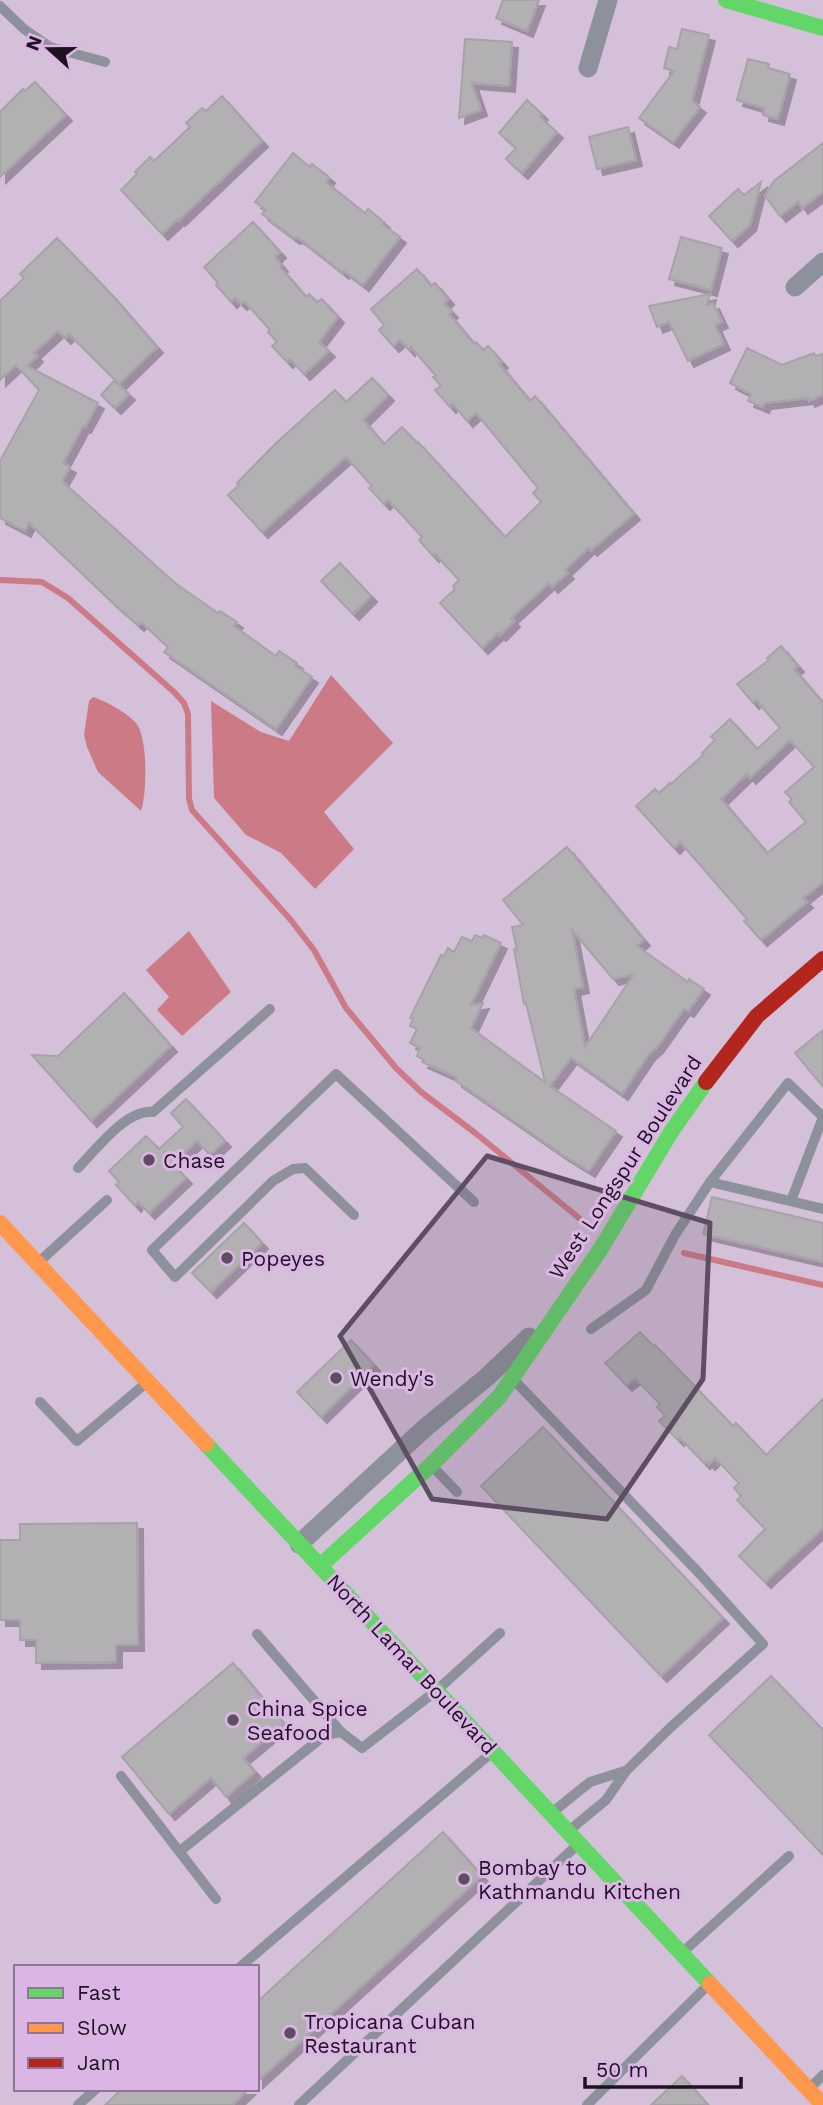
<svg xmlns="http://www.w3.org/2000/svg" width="823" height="2105" viewBox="0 0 823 2105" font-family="'Work Sans',sans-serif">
<defs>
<filter id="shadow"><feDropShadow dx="6" dy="6" stdDeviation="0" flood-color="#0004"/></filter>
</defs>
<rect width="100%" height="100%" fill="#d5c0da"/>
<!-- water -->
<g fill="#cc7b86">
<path d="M 331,675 L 393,743 L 324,812 L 354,849 L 315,889 L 281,853 L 246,835 L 214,798 L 211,701 L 261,732 L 289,741 Z"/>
<path d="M 93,697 C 106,701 127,713 136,723 C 148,737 147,793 141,811 L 98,772 L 87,747 L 84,735 L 89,701 Z"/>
<path d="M 189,931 L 231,992 L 182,1036 L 157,1010 L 169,997 L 146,970 Z"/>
</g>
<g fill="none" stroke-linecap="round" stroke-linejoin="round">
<!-- stream -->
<g stroke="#cc7b86" stroke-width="6">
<path d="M 0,580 L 42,582 L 68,598 L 174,692 L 184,703 L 188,714 L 189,799 L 192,810 L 290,919 L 314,950 L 346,1008 L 396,1068 L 421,1092 L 474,1132 L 579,1218"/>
<path d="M 684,1253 L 823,1285"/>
</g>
</g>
<!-- building -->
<g fill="#b2b0b3" stroke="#a6a3a7" stroke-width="2" fill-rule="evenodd" filter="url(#shadow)">
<path d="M 503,0 L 539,0 L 527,31 L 496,18 Z"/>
<path d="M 682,29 L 709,35 L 692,101 L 700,107 L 673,142 L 639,118 L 674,71 L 664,68 L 669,47 L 677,49 Z"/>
<path d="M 465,39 L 512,42 L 509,86 L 472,83 L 481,110 L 459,118 Z"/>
<path d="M 748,59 L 769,64 L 768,68 L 790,74 L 778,119 L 763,115 L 764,108 L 737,100 Z"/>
<path d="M 35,82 L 66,115 L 0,177 L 0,112 L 23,89 L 25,91 Z"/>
<path d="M 222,96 L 262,141 L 179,220 L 178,219 L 162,234 L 121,190 L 137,174 L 135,172 L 150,157 L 154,161 L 190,127 L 186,123 L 202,108 L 206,111 Z"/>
<path d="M 527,100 L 542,114 L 540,117 L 557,132 L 522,173 L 506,159 L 516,148 L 499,133 Z"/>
<path d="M 628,127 L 636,160 L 597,169 L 589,137 Z"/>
<path d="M 823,143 L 823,192 L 802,208 L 798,202 L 780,216 L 765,196 L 774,181 Z"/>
<path d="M 293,153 L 310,167 L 312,164 L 329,177 L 326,182 L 365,213 L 368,209 L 384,222 L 382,224 L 400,237 L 363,285 L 344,271 L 343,273 L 300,239 L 296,237 L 294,238 L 262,214 L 266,210 L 255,202 Z"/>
<path d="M 761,182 L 750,225 L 732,241 L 709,216 L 738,189 L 744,195 Z"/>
<path d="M 253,222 L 280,252 L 275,257 L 282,266 L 280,267 L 306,297 L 309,294 L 317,302 L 322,299 L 338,317 L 319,342 L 329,351 L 304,374 L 290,359 L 287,362 L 272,346 L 277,342 L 268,332 L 270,330 L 244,301 L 241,304 L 235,298 L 231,302 L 216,285 L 218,283 L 204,267 Z"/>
<path d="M 681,237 L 722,248 L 711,290 L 669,279 Z"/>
<path d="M 57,238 L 111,294 L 157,347 L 119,384 L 69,334 L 65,338 L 58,331 L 34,353 L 37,356 L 27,366 L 98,403 L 85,427 L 83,426 L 63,463 L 70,467 L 62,481 L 175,583 L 218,613 L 220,611 L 237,622 L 234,626 L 276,656 L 279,651 L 297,663 L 295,666 L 312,677 L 276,729 L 164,652 L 168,647 L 141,622 L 138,625 L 114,604 L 29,523 L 25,531 L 0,518 L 0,461 L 39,390 L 16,365 L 0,380 L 0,301 L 24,278 L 20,274 Z"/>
<path d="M 417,269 L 431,286 L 435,283 L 448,299 L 444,303 L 452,312 L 449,314 L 474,344 L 476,342 L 483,350 L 488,346 L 502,362 L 499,364 L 530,401 L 535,396 L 634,514 L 591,550 L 589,547 L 565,570 L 568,573 L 552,587 L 549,583 L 511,618 L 514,621 L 500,635 L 498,633 L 482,648 L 440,603 L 455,589 L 453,586 L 459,580 L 435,554 L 433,556 L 419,540 L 422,537 L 388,500 L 384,504 L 369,488 L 372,486 L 346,457 L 262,532 L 228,495 L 239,485 L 237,483 L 274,445 L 335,390 L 346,402 L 372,378 L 388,395 L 363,420 L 384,444 L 402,427 L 417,443 L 418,442 L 505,537 L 541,502 L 533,493 L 538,488 L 476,413 L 467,421 L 453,404 L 450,407 L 435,390 L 441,386 L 433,377 L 436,376 L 411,347 L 409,350 L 400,340 L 393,346 L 379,330 L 384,325 L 371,309 Z"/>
<path d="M 710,294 L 707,305 L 713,303 L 722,322 L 715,325 L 724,344 L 688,361 L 669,322 L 657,327 L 649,306 Z"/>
<path d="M 747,348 L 782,365 L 814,353 L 815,356 L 823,354 L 823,395 L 809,401 L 808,398 L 765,403 L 763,407 L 748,401 L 751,394 L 730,383 Z"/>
<path d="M 114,381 L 129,394 L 115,408 L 101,395 Z"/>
<path d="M 340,563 L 371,596 L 353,614 L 321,581 Z"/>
<path d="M 781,646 L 798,666 L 794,669 L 823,703 L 823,882 L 803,898 L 807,902 L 761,940 L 744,921 L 747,919 L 680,842 L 674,848 L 636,806 L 655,789 L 659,793 L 670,783 L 671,784 L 704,754 L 702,753 L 715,740 L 711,737 L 730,719 L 757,749 L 780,728 L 756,700 L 753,703 L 737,684 L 769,660 L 767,658 ZM 790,740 L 814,767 L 785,792 L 792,799 L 789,802 L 806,822 L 767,853 L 721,799 L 747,774 L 750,778 Z"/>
<path d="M 567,847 L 644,940 L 637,946 L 688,982 L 689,979 L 704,989 L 688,1011 L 684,1009 L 657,1047 L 649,1054 L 622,1094 L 571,1058 L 550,1086 L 616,1131 L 589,1171 L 563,1155 L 456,1081 L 458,1078 L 422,1062 L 424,1060 L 417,1056 L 420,1048 L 410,1043 L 417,1029 L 410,1026 L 413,1019 L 410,1018 L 441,955 L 444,956 L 448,948 L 454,952 L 462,937 L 472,941 L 475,935 L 482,938 L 484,935 L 501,943 L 472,1003 L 471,1005 L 483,1003 L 471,1028 L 545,1082 L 528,1011 L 526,1003 L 524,1004 L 514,949 L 517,950 L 512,927 L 523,925 L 503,900 ZM 572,930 L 613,979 L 634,974 L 585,1047 L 574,989 L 583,987 Z"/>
<path d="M 124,993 L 171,1046 L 91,1121 L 32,1055 L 58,1056 Z"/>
<path d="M 823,1030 L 823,1087 L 795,1053 Z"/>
<path d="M 186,1099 L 225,1141 L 210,1155 L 197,1141 L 173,1164 L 186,1178 L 149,1213 L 138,1202 L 135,1206 L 116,1185 L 119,1182 L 109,1171 L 146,1136 L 159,1149 L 183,1127 L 171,1113 Z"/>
<path d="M 712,1197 L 823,1223 L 823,1262 L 703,1234 Z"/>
<path d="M 244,1223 L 262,1243 L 211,1292 L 192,1273 Z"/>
<path d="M 640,1332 L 654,1347 L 655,1345 L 733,1426 L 736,1423 L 766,1455 L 823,1399 L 823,1528 L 765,1582 L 739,1556 L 765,1529 L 737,1500 L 741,1496 L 734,1488 L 739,1483 L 715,1458 L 709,1464 L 706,1461 L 704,1463 L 680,1438 L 678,1440 L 659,1421 L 665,1416 L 657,1407 L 660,1404 L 635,1378 L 626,1385 L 605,1363 Z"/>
<path d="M 351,1340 L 374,1365 L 321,1417 L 297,1392 Z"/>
<path d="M 543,1427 L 723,1618 L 661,1676 L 481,1486 Z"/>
<path d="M 137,1523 L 138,1645 L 116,1645 L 116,1662 L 36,1663 L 36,1640 L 20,1640 L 20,1620 L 0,1620 L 0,1540 L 20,1540 L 20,1524 Z"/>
<path d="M 233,1663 L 284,1724 L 243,1758 L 255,1772 L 226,1797 L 211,1778 L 169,1814 L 122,1757 Z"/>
<path d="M 771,1676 L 823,1730 L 823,1855 L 709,1735 Z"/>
<path d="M 443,1832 L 482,1876 L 257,2082 L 257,2002 Z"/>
<path d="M 682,2076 L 708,2105 L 651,2105 Z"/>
<path d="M 122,2089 L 249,2089 L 232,2105 L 105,2105 Z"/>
</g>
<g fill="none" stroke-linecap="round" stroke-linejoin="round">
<!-- lane -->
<g stroke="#8d919b" stroke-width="10">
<path d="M 0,6 L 24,29 L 50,47 L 105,62"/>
<path d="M 78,1168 C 96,1150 126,1109 153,1112 L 270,1009"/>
<path d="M 710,1182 L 823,1209"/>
<path d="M 354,1215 L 305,1168 L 293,1169 L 273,1181 L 175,1277 L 152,1250 L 336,1074 L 474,1202"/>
<path d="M 40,1261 L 107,1200"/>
<path d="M 591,1329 L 646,1290 L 675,1235 L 710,1182 L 788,1083 L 823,1117 L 791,1201"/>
<path d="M 513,1379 L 699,1573 L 763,1644 L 671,1727 L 626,1771 L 606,1800 L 571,1829"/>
<path d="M 40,1402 L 77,1441 L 145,1384"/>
<path d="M 433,1467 L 457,1492"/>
<path d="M 257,1634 L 341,1732"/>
<path d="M 121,1776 L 216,1899"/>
<path d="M 554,1811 L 590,1782 L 625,1771"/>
<path d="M 180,1851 L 325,1735 L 341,1732 L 362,1748 L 436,1691 L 500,1633"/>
<path d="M 684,1951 L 789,1856"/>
<path d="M 240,1967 L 490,1754"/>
<path d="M 811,2087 L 823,2075"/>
<path d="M 78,2105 L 96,2089"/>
<path d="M 299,2105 L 575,1847"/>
<path d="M 587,2105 L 706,1987"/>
</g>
<!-- street -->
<g stroke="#8d919b" stroke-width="19">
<path d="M 588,68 L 608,0"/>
<path d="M 795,287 L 823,262"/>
<path d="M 299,1544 L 426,1427 L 487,1377 L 529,1337"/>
</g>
<!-- fast -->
<g stroke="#63d668" stroke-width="16">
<path d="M 726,0 L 823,28"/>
<path d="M 206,1444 L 710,1984"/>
<path d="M 320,1566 L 431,1465 L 499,1397 L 600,1250 L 671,1132 L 706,1082"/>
</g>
<!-- slow -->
<g stroke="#ff974d" stroke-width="16">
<path d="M 0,1223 L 206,1444"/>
<path d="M 710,1984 L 823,2105"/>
</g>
<!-- jam -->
<path stroke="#b3261e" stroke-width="16" d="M 706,1082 L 757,1016 L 823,959"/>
</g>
<!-- marked area -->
<path fill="#5e4e62" fill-opacity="0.2" stroke="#5e4e62" stroke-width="5" stroke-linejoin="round" d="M 487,1156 L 710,1223 L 703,1379 L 607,1519 L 432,1499 L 340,1336 Z"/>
<!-- markers -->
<g fill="#5e4e62" stroke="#dbb6e5" stroke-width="2.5">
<circle cx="149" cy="1160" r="7"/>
<circle cx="227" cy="1258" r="7"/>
<circle cx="336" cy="1378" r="7"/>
<circle cx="233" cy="1720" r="7"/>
<circle cx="464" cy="1879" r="7"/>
<circle cx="290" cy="2033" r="7"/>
</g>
<g text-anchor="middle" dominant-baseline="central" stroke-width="6" stroke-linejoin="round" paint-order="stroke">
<!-- poi labels -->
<g font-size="21" fill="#1e1121" stroke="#dbb6e5" text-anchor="start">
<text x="163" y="1160">Chase</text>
<text x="241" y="1258">Popeyes</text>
<text x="350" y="1378">Wendy's</text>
<text x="247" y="1708">China Spice<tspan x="247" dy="24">Seafood</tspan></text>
<text x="478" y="1867">Bombay to<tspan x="478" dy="24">Kathmandu Kitchen</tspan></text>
<text x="304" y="2021">Tropicana Cuban<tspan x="304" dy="24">Restaurant</tspan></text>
</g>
<!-- street labels -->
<g font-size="21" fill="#1e1121" stroke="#dbb6e5">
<text transform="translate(625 1167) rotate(-57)">West Longspur Boulevard</text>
<text transform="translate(412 1664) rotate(47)">North Lamar Boulevard</text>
</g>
</g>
<!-- legend -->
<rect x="14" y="1965" width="245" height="126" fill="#dbb6e5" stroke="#8f7497" stroke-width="2"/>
<rect x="28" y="1988" width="35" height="10" fill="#63d668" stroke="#8f7497" stroke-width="2"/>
<text x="77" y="2000" font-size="21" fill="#1e1121">Fast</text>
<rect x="28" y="2023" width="35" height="10" fill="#ff974d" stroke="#8f7497" stroke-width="2"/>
<text x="77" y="2035" font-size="21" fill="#1e1121">Slow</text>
<rect x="28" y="2058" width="35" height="10" fill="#b3261e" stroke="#8f7497" stroke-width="2"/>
<text x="77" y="2070" font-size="21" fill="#1e1121">Jam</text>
<!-- north arrow -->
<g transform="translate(49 49) rotate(291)" stroke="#dbb6e5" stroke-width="5" paint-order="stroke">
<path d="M0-5L12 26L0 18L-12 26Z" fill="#1e1121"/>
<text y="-10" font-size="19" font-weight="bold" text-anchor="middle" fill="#1e1121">N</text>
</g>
<!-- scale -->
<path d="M585 2077v10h156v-10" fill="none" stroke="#1e1121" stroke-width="3.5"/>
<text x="596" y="2077" font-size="21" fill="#1e1121" stroke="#dbb6e5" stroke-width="5" paint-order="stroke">50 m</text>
</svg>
